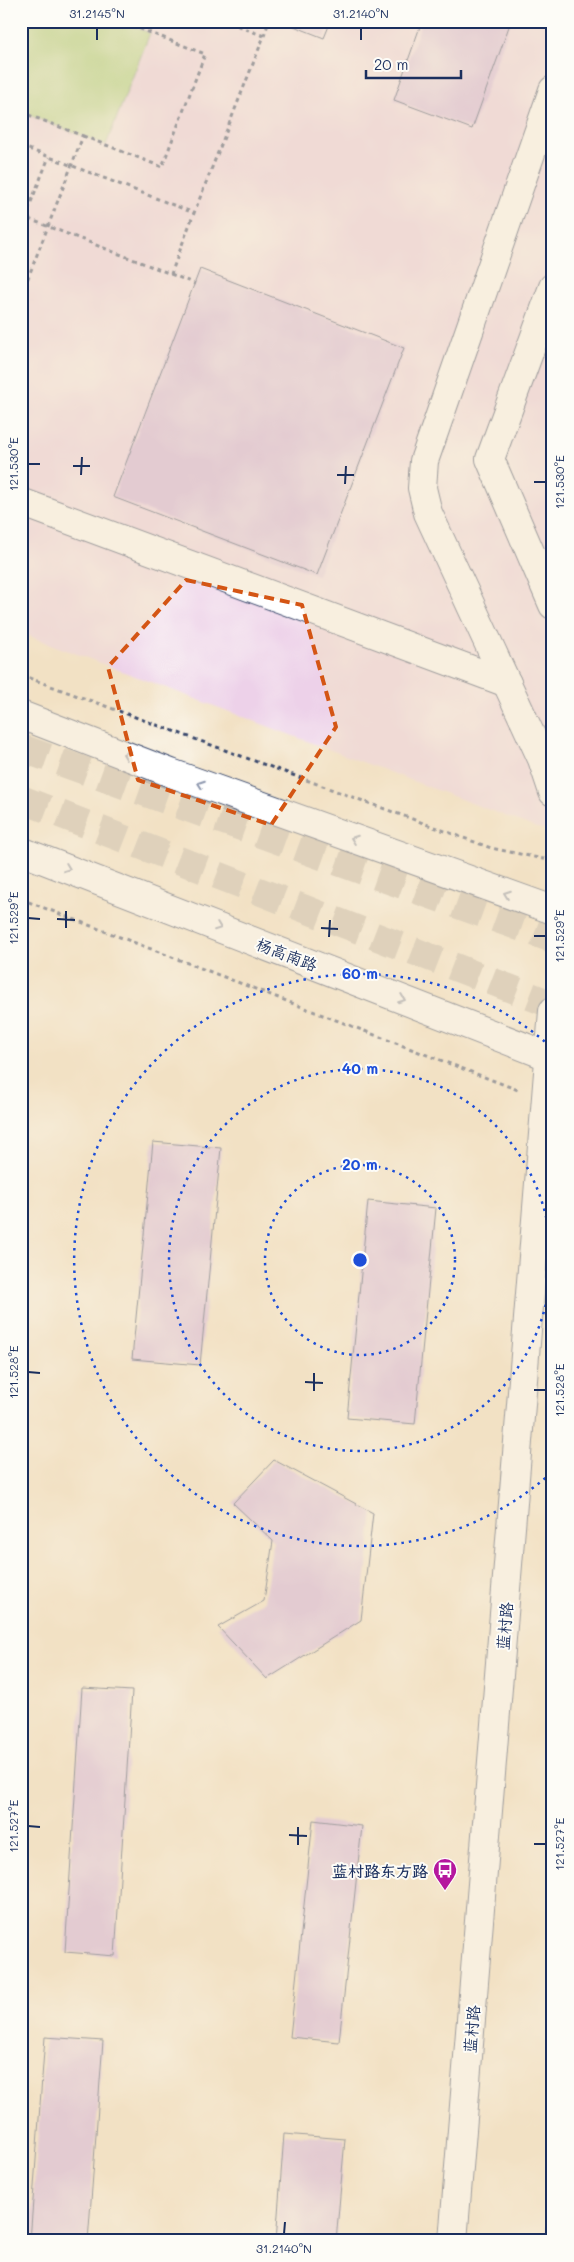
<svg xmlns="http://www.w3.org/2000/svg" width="574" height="2262" viewBox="0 0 574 2262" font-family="Mali,'LXGW WenKai TC',sans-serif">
<rect width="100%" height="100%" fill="#fdfcf7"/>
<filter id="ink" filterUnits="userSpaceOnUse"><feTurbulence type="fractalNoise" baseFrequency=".02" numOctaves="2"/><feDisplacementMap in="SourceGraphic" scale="10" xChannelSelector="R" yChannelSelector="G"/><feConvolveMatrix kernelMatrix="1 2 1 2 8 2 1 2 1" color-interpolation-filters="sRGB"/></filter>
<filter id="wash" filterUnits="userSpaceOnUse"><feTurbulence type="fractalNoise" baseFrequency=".0096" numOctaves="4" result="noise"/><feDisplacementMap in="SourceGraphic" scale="20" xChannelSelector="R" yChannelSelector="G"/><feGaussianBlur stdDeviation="1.12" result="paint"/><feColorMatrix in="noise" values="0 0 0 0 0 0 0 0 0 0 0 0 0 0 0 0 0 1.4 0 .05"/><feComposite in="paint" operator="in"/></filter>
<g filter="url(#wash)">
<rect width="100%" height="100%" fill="#f2e1c4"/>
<!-- built -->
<path fill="#edd1e9" d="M 21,21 L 553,21 L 553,830 L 537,828 L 21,633 Z"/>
<!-- green -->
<path fill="#a9d17c" stroke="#62806d" d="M 21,21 L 120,21 L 150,33 L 106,145 L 21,112 Z"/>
<g id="blocks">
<!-- building -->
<g fill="#d1b0e1">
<path d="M 281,21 L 331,21 L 324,38 Z"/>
<path d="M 422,21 L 511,21 L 472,129 L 394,100 Z"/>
<path d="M 200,269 L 404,348 L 317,575 L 113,497 Z"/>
<path d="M 153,1142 L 221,1148 L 200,1365 L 132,1359 Z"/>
<path d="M 368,1201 L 436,1208 L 415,1424 L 347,1418 Z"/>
<path d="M 274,1460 L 373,1513 L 361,1620 L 267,1679 L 218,1627 L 264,1601 L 273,1541 L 233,1503 Z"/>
<path d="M 82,1688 L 132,1691 L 115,1956 L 65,1952 Z"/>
<path d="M 313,1820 L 362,1826 L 339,2042 L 290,2037 Z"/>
<path d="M 45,2037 L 103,2041 L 88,2241 L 30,2241 Z"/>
<path d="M 284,2134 L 345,2139 L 336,2241 L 276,2241 Z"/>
<path d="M 551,2174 L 553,2241 L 545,2241 Z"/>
</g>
</g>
</g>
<g filter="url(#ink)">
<use href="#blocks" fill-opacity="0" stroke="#3b4a6d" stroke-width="1"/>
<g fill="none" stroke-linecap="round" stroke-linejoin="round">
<!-- highway-tunnel -->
<g stroke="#c7bdb0" stroke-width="28" stroke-dasharray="28 14" stroke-linecap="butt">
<path d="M 21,748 L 553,939"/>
<path d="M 21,799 L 553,1005"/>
</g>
<!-- minor casing -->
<g stroke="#3b4a6d" stroke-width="30">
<g id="minor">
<path d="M 553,90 L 424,461 L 422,488 L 428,513 L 542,759 L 553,792"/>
<path d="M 553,287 L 490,459 L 553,605"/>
<path d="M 21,502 L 507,683"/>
<path d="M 453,2241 L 553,1011"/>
</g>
</g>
<!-- major casing -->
<g stroke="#3b4a6d" stroke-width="30">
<g id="major">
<path d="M 21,715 L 171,773 L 553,910"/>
<path d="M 21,851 L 553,1058"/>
</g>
</g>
<!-- path -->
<g stroke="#3b4a6d" stroke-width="3" stroke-dasharray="4 4" stroke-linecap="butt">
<path d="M 264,36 L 269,21"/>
<path d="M 21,112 L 83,136 L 21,296"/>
<path d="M 83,136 L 162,167 L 205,54 L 120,21"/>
<path d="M 25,217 L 49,157"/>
<path d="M 171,274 L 195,284"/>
<path d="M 21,675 L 491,848 L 553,861"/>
<path d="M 21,899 L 518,1090"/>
</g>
<!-- minor -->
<use href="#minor" stroke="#fff" stroke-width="28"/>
<!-- major -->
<use href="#major" stroke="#fff" stroke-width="28"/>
<!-- path-bridge -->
<g stroke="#3b4a6d" stroke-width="3" stroke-dasharray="4 4" stroke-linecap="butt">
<path d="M 21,146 L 194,213 L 264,36 L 225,21"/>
<path d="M 21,216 L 171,274 L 194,213"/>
</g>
</g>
<!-- one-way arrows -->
<defs><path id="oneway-chevron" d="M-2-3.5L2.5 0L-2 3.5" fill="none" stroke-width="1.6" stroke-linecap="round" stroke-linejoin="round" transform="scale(1.25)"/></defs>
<g stroke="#8d97ae">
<use href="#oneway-chevron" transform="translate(126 755) rotate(-159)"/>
<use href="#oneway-chevron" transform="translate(201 784) rotate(-160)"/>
<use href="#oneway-chevron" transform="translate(354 839) rotate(-160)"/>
<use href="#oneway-chevron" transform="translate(67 868) rotate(21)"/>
<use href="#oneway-chevron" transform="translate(507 894) rotate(-160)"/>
<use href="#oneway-chevron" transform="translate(218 927) rotate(21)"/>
<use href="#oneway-chevron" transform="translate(402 999) rotate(21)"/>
</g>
</g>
<!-- marked area -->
<path d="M0 0H574V2262H0ZM 186,580 L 302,605 L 336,727 L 271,825 L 138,780 L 108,667 Z" fill="#f2e1c4" fill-opacity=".55" fill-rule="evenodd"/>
<path fill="none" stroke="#d45514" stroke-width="4" stroke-dasharray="10 6" stroke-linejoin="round" d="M 186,580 L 302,605 L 336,727 L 271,825 L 138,780 L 108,667 Z"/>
<!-- ticks -->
<path fill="none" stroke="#1b2f5e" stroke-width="2" d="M 97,40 L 97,28M 361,40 L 361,28M 28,464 L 40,464M 73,466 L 90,466M 81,475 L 82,457M 337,475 L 354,475M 534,482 L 546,482M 345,484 L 346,466M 28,918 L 40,919M 57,919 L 75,920M 66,928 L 66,911M 321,928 L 338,929M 534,936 L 546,936M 329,937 L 330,920M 28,1372 L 40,1373M 305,1382 L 323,1383M 534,1390 L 546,1390M 314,1391 L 314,1373M 28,1826 L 40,1827M 289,1835 L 307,1836M 534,1844 L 546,1844M 298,1845 L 298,1827M 284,2234 L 285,2222"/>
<!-- distance rings -->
<g fill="none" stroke="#1d4ed8" stroke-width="2.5" stroke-dasharray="2.5 5">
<circle cx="360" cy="1260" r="95"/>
<circle cx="360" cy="1260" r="191"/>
<path d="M551 1473A286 286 0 1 1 551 1047"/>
</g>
<!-- icons -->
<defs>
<g id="bus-pin" transform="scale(1.25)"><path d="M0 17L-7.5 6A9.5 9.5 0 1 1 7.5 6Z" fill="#b5179e" stroke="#fdfcf7"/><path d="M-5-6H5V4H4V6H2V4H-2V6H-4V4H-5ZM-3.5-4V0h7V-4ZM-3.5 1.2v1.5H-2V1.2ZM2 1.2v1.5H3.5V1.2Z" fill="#fff"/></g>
</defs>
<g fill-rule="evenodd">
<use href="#bus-pin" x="445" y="1870"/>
</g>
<g text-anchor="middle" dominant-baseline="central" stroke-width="4" stroke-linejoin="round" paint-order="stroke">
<!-- street labels -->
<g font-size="16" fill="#1b2f5e" stroke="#fdfcf7">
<text transform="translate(287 954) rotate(21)">杨高南路</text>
<text transform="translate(504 1626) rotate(-85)">蓝村路</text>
<text transform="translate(471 2029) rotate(-85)">蓝村路</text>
</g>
<!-- poi labels -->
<g font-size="16" font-weight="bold" fill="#1b2f5e" stroke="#fdfcf7" text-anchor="end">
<text x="428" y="1870">蓝村路东方路</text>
</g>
</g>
<circle cx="360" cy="1260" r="8" fill="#1d4ed8" stroke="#fdfcf7" stroke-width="2.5"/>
<g font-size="15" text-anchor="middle" font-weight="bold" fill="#1d4ed8" stroke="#fdfcf7" stroke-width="4" stroke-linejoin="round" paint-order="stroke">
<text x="360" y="979">60 m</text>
<text x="360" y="1074">40 m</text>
<text x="360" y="1170">20 m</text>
</g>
<!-- margin -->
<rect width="574" height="2262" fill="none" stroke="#fdfcf7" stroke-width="55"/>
<!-- scale -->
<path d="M366 70v8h95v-8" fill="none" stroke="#1b2f5e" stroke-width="2.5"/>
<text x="374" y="70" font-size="15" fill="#1b2f5e" stroke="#fdfcf7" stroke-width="4" paint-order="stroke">20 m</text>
<rect x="28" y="28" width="518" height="2206" fill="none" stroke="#1b2f5e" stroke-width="2"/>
<g font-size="12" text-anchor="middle" fill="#1b2f5e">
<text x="97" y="18">31.2145°N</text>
<text x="361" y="18">31.2140°N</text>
<text transform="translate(14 464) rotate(-90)" y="4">121.530°E</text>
<text transform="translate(560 482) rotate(-90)" y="4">121.530°E</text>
<text transform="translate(14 918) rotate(-90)" y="4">121.529°E</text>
<text transform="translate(560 936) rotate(-90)" y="4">121.529°E</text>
<text transform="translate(14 1372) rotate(-90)" y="4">121.528°E</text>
<text transform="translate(560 1390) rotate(-90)" y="4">121.528°E</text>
<text transform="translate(14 1826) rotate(-90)" y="4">121.527°E</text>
<text transform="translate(560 1844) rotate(-90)" y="4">121.527°E</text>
<text x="284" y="2253">31.2140°N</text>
</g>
</svg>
